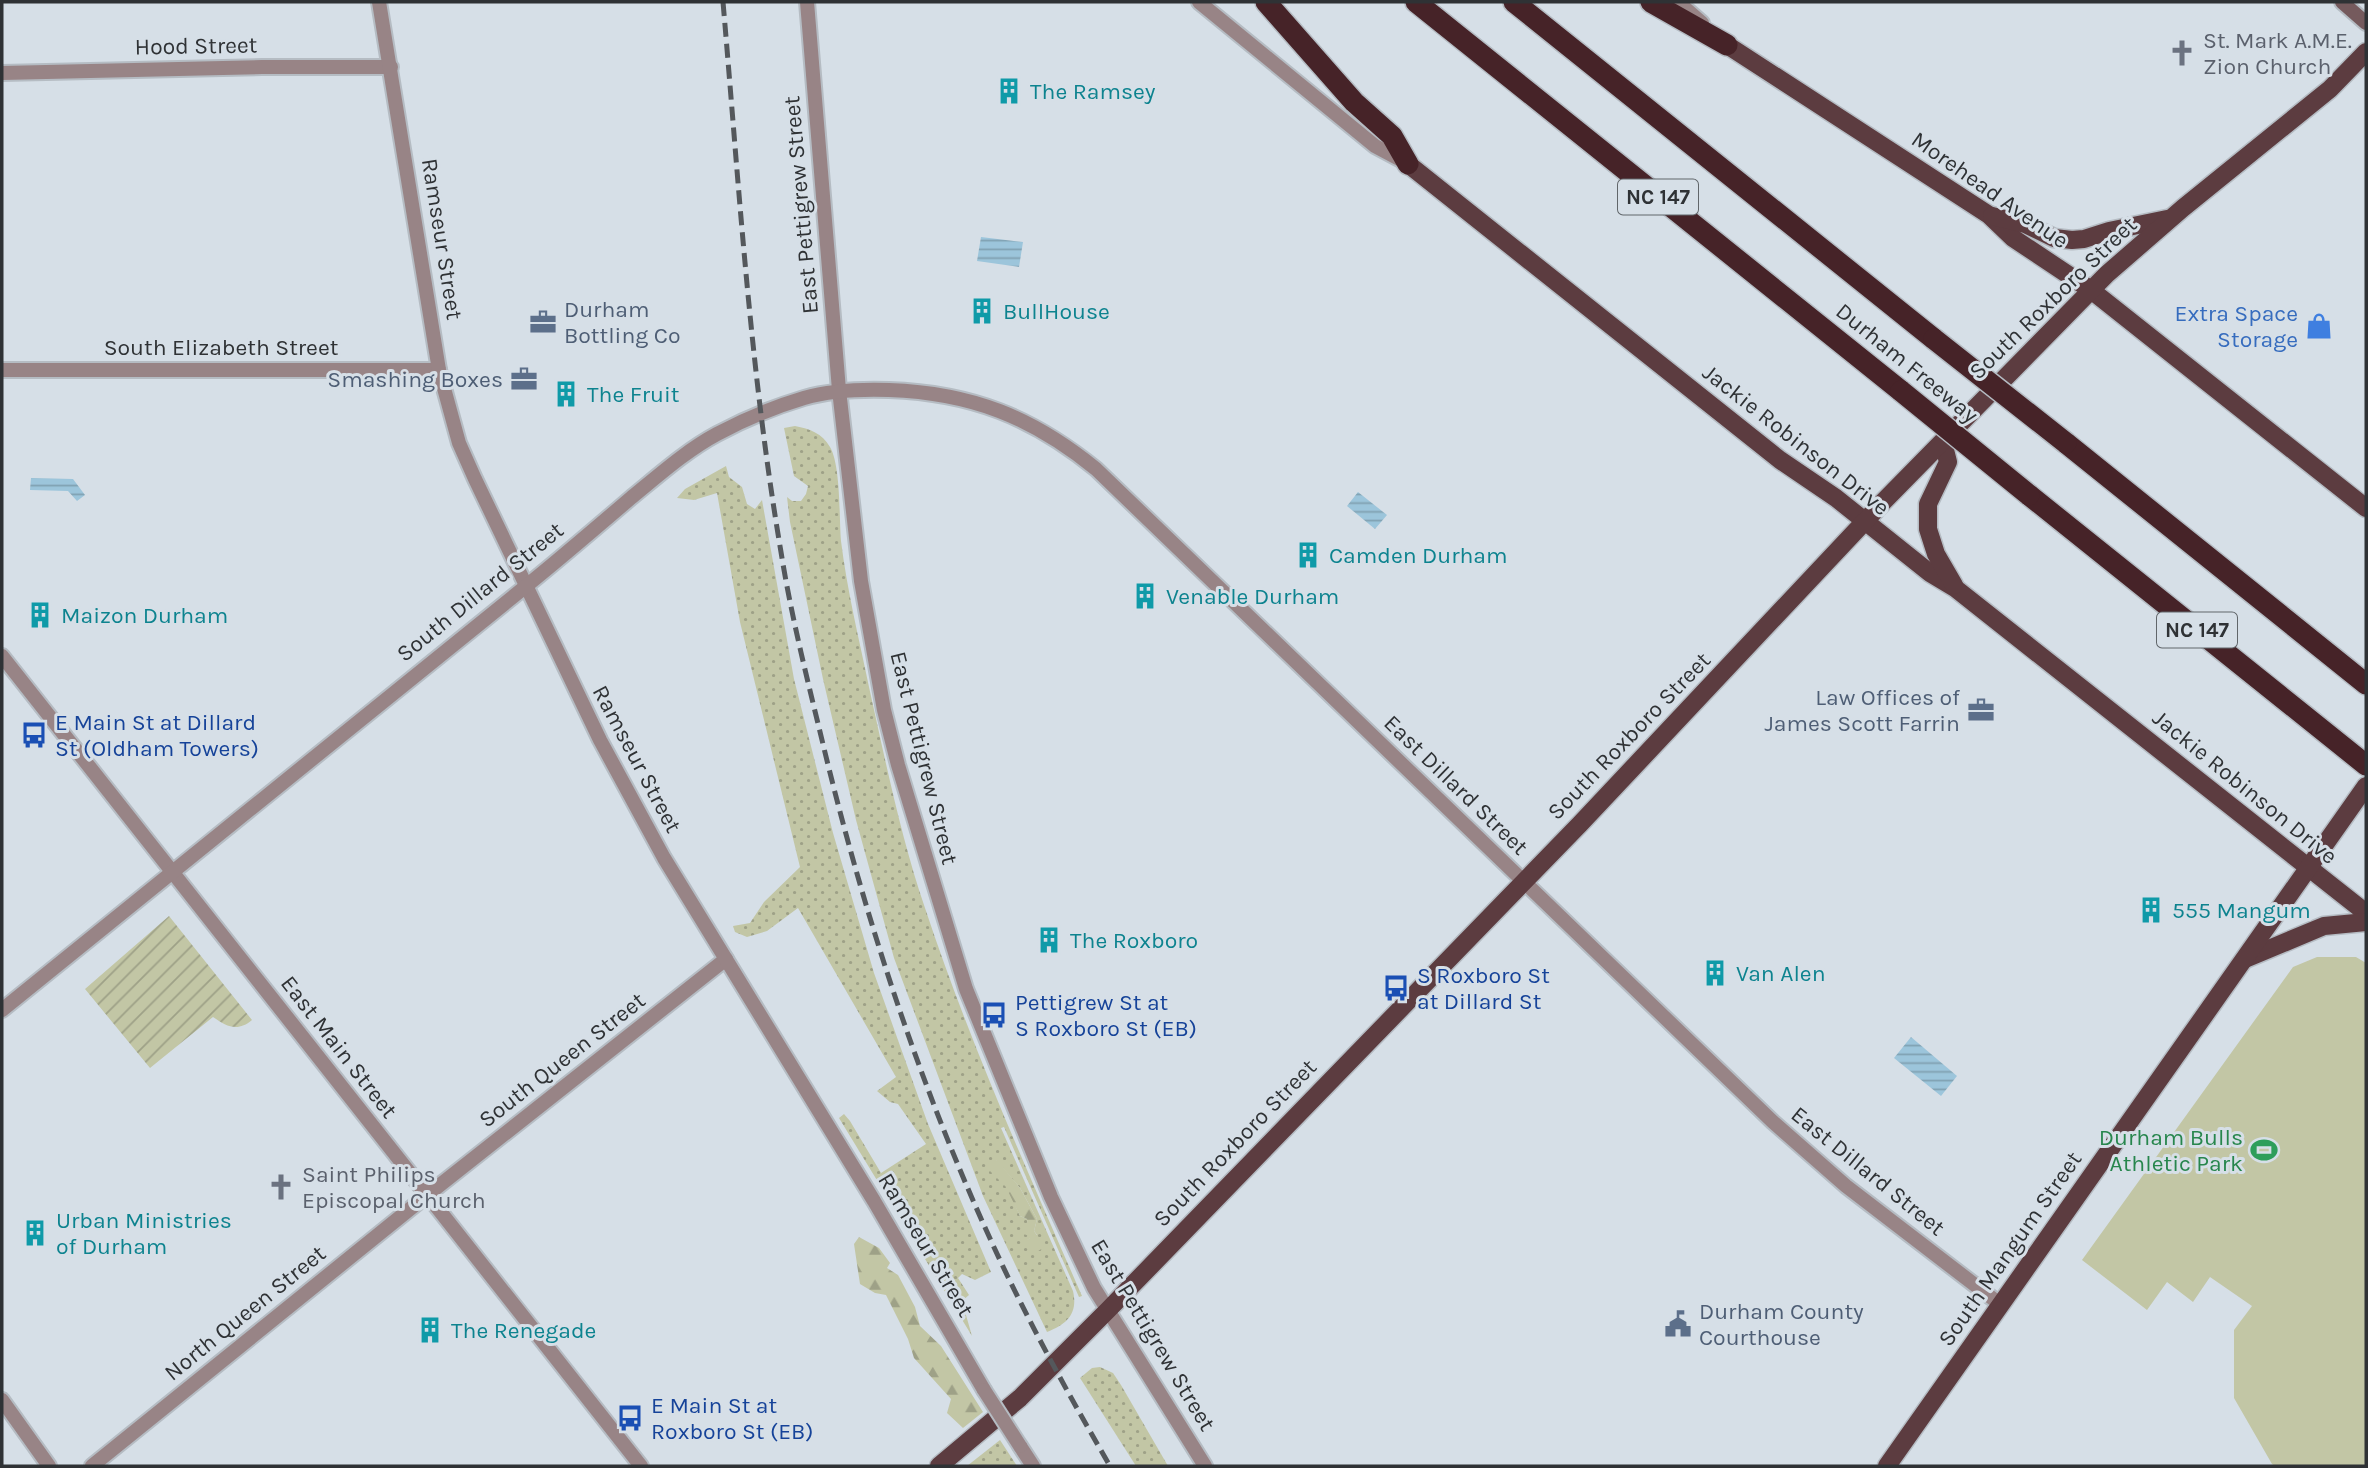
<svg xmlns="http://www.w3.org/2000/svg" width="2368" height="1468" viewBox="0 0 2368 1468" font-family="Karla,sans-serif">
<defs>
<pattern id="grass-dots" width="8" height="8" patternUnits="userSpaceOnUse" patternTransform="scale(1.75)"><rect width="8" height="8" fill="#c2c6a5"/><path d="M2 2h.1M6 6h.1" fill="none" stroke="#9ea187" stroke-width="1.8" stroke-linecap="round"/></pattern>
<pattern id="forest-firs" width="22" height="20" patternUnits="userSpaceOnUse" patternTransform="scale(1.75)"><rect width="22" height="20" fill="#c2c6a5"/><path d="M5 1l3.5 6h-7zM16 11l3.5 6h-7z" fill="#9ea187"/></pattern>
<pattern id="garden-furrows" width="10" height="10" patternUnits="userSpaceOnUse" patternTransform="scale(1.75)"><rect width="10" height="10" fill="#c2c6a5"/><path d="M-1 1l2-2M0 10L10 0M9 11l2-2" fill="none" stroke="#9ea187"/></pattern>
<pattern id="water-rules" width="6" height="5" patternUnits="userSpaceOnUse" patternTransform="scale(1.75)"><rect width="6" height="5" fill="#9cc5db"/><path d="M0 2.5h6" fill="none" stroke="#80a1b2"/></pattern>
</defs>
<rect width="100%" height="100%" fill="#d6dfe7"/>
<!-- grass -->
<g fill="url(#grass-dots)" fill-rule="evenodd">
<path d="M 795,426 C 810,429 822,433 830,447 C 841,466 839,518 841,541 C 847,590 859,639 869,687 C 885,759 901,838 925,908 C 969,1041 1026,1168 1082,1296 L 1079,1297 L 1004,1127 L 1001,1128 L 1073,1291 C 1078,1313 1068,1324 1047,1332 L 983,1196 L 894,958 L 856,820 L 823,679 L 790,522 L 787,497 L 792,501 L 801,501 L 806,494 L 808,486 L 794,476 L 784,428 ZM 996,1160 L 1020,1188 L 1037,1219 L 1034,1231 L 1037,1235 L 1027,1240 L 1032,1238 L 1027,1219 L 1020,1216 Z"/>
<path d="M 726,466 L 729,477 L 742,487 L 747,504 L 755,509 L 762,500 L 794,679 L 833,833 L 874,973 L 928,1124 L 991,1272 L 975,1280 L 962,1274 L 958,1278 L 969,1295 L 962,1301 L 972,1336 L 839,1118 L 844,1114 L 850,1121 L 881,1173 L 926,1144 L 898,1104 L 890,1102 L 877,1091 L 896,1077 L 798,908 L 767,931 L 747,937 L 735,932 L 733,926 L 750,923 L 764,902 L 800,867 L 740,622 L 717,493 L 694,500 L 677,498 L 685,489 Z"/>
<path d="M 1100,1367 L 1113,1373 L 1121,1385 L 1168,1466 L 1136,1466 L 1080,1378 L 1092,1368 Z"/>
<path d="M 1000,1440 L 1017,1466 L 967,1466 Z"/>
</g>
<!-- forest -->
<g fill="url(#forest-firs)">
<path d="M 997,1160 L 1020,1188 L 1037,1219 L 1034,1231 L 1045,1247 L 1038,1251 L 1027,1241 L 1031,1237 L 1024,1234 L 1022,1227 L 1028,1226 L 1027,1219 L 1020,1216 L 1006,1187 L 990,1171 L 991,1163 Z"/>
<path d="M 859,1237 L 879,1248 L 890,1263 L 887,1268 L 898,1275 L 915,1307 L 920,1326 L 941,1346 L 983,1412 L 963,1428 L 947,1413 L 951,1399 L 914,1358 L 908,1339 L 886,1295 L 875,1293 L 860,1284 L 854,1244 Z"/>
</g>
<!-- garden -->
<path fill="url(#garden-furrows)" d="M 169,916 L 252,1020 C 238,1032 227,1027 213,1017 L 150,1068 L 85,989 Z"/>
<!-- pitch -->
<path fill="#c2c6a5" d="M 2317,957 L 2356,957 L 2366,963 L 2366,1466 L 2275,1466 L 2272,1464 L 2234,1398 L 2234,1330 L 2252,1306 L 2210,1277 L 2193,1302 L 2167,1282 L 2147,1310 L 2082,1260 L 2293,967 Z"/>
<!-- water -->
<g fill="url(#water-rules)">
<path d="M 981,237 L 1023,242 L 1019,267 L 977,261 Z"/>
<path d="M 31,478 L 73,479 L 85,495 L 77,501 L 68,491 L 30,490 Z"/>
<path d="M 1358,492 L 1387,515 L 1375,529 L 1347,506 Z"/>
<path d="M 1911,1037 L 1957,1076 L 1941,1096 L 1894,1058 Z"/>
</g>
<g fill="none" stroke-linecap="round" stroke-linejoin="round">
<!-- minor casing -->
<g stroke="#b5bcc3" stroke-width="18">
<g id="minor">
<path d="M 2,73 L 262,67 L 391,67"/>
<path d="M 2,370 L 439,370"/>
<path d="M 92,1466 L 426,1196 L 726,959"/>
</g>
</g>
<!-- tertiary casing -->
<g stroke="#b5bcc3" stroke-width="18">
<g id="tertiary">
<path d="M 379,2 L 439,370 L 459,443 L 475,479 L 600,740 L 664,858 L 874,1201 L 984,1390"/>
<path d="M 807,2 L 839,390 L 861,581 L 884,710 L 898,765 L 966,989 L 1051,1197 L 1094,1288 L 1205,1466"/>
<path d="M 1199,2 L 1375,146 L 1405,162"/>
<path d="M 1678,2 L 1702,23"/>
<path d="M 2,656 L 641,1466"/>
<path d="M 2,1010 C 176,869 350,728 525,587 C 561,558 597,527 632,497 C 659,475 687,450 717,434 C 745,419 774,407 804,398 C 832,390 860,389 889,390 C 972,393 1032,417 1096,469 L 1773,1122 L 1846,1186 L 2001,1305"/>
<path d="M 2,1400 L 49,1466"/>
<path d="M 1020,1446 L 1033,1466"/>
</g>
</g>
<!-- secondary casing -->
<g stroke="#b5bcc3" stroke-width="18">
<path id="secondary" d="M 2342,2 L 2366,23"/>
</g>
<!-- primary casing -->
<g stroke="#b5bcc3" stroke-width="21">
<g id="primary">
<path d="M 1727,45 L 1989,215 L 2013,238 L 2091,290 L 2366,508"/>
<path d="M 1408,164 L 1780,460 L 1836,498 L 1930,573 L 1955,588 L 2366,913"/>
<path d="M 1992,216 L 2025,224 L 2054,238 L 2072,240 L 2084,239 L 2109,231 L 2167,219"/>
<path d="M 1943,442 L 1948,462 L 1928,504 L 1928,529 L 1936,554 L 1954,585"/>
<path d="M 2245,959 L 2324,926 L 2366,922"/>
<path d="M 939,1466 L 1020,1398 L 1108,1310 L 1580,824 L 1882,503 L 2107,274 L 2183,208 L 2330,89 L 2366,52"/>
<path d="M 1887,1466 L 2366,786"/>
</g>
</g>
<!-- motorway casing -->
<g stroke="#b5bcc3" stroke-width="24">
<g id="motorway">
<path d="M 1266,2 L 1354,102 L 1392,136 L 1408,164"/>
<path d="M 1416,2 L 1901,391"/>
<path d="M 1514,2 L 1934,339"/>
<path d="M 1651,2 L 1727,45"/>
<path d="M 2066,443 L 2366,684"/>
<path d="M 2029,495 L 2366,765"/>
</g>
</g>
<!-- minor -->
<use href="#minor" stroke="#988486" stroke-width="14"/>
<!-- tertiary -->
<use href="#tertiary" stroke="#988486" stroke-width="14"/>
<!-- secondary -->
<use href="#secondary" stroke="#755a5d" stroke-width="14"/>
<!-- primary -->
<use href="#primary" stroke="#5c3c40" stroke-width="18"/>
<!-- motorway -->
<use href="#motorway" stroke="#462328" stroke-width="21"/>
<!-- rail -->
<path stroke="#54585c" stroke-width="5" stroke-dasharray="14 7" stroke-linecap="butt" d="M 723,2 C 739,185 750,370 781,552 C 791,615 807,678 822,740 C 866,924 926,1106 1008,1277 C 1039,1341 1074,1404 1110,1466"/>
<!-- tertiary-bridge casing -->
<g stroke="#b5bcc3" stroke-width="18" stroke-linecap="butt">
<path id="tertiary-bridge" d="M 984,1390 L 1020,1446"/>
</g>
<!-- motorway-bridge casing -->
<g stroke="#b5bcc3" stroke-width="24" stroke-linecap="butt">
<g id="motorway-bridge">
<path d="M 1934,339 L 2066,443"/>
<path d="M 1901,391 L 2029,495"/>
</g>
</g>
<!-- tertiary-bridge -->
<use href="#tertiary-bridge" stroke="#988486" stroke-width="14"/>
<!-- motorway-bridge -->
<use href="#motorway-bridge" stroke="#462328" stroke-width="21"/>
</g>
<!-- icons -->
<defs>
<g id="church-bare" transform="scale(2.1)"><path d="M-1.2-6h2.4v3.5h3.3v2.4h-3.3V6h-2.4V-.1h-3.3v-2.4h3.3Z" fill="#6b7280" stroke="#d6dfe7" stroke-width="2.5" paint-order="stroke"/></g>
<g id="building-bare" transform="scale(2.1)"><path d="M-4-6H4V6H1V3H-1V6H-4ZM-2.5-4.3h1.7v1.8h-1.7ZM.8-4.3h1.7v1.8H.8ZM-2.5-1h1.7V.8h-1.7ZM.8-1h1.7V.8H.8Z" fill="#0f9aa8" stroke="#d6dfe7" stroke-width="2.5" paint-order="stroke"/></g>
<g id="office-bare" transform="scale(2.1)"><path d="M-6-3h4V-5.5h4V-3h4V5H-6ZM-1-4.5V-3h2v-1.5ZM-6 0V1H6V0Z" fill="#5c6f8a" stroke="#d6dfe7" stroke-width="2.5" paint-order="stroke"/></g>
<g id="shop-bare" transform="scale(2.1)"><path d="M-5-2.5h2.3a2.7 3.5 0 0 1 5.4 0H5L5.5 6h-11ZM-1.5-2.5h3a1.5 2.3 0 0 0-3 0Z" fill="#3f7fe0" stroke="#d6dfe7" stroke-width="2.5" paint-order="stroke"/></g>
<g id="bus-bare" transform="scale(2.1)"><path d="M-5-6H5V4H4V6H2V4H-2V6H-4V4H-5ZM-3.5-4V0h7V-4ZM-3.5 1.2v1.5H-2V1.2ZM2 1.2v1.5H3.5V1.2Z" fill="#1a4fb4" stroke="#d6dfe7" stroke-width="2.5" paint-order="stroke"/></g>
<g id="stadium-bare" transform="scale(2.1)"><path d="M0-5a6.5 5 0 1 0 0 10a6.5 5 0 1 0 0-10ZM-3.5-1.8h7v3.6h-7Z" fill="#2e9e5b" stroke="#d6dfe7" stroke-width="2.5" paint-order="stroke"/></g>
<g id="civic-bare" transform="scale(2.1)"><path d="M-.6-6.5H3V-4.5H.6V-3L4-1V1h2V6H-6V1h2V-1L-.6-3ZM-1.2 2.5V6h2.4V2.5Z" fill="#5c6f8a" stroke="#d6dfe7" stroke-width="2.5" paint-order="stroke"/></g>
</defs>
<g fill-rule="evenodd">
<use href="#church-bare" x="2182" y="53"/>
<use href="#building-bare" x="1009" y="91"/>
<use href="#building-bare" x="982" y="311"/>
<use href="#office-bare" x="543" y="322"/>
<use href="#shop-bare" x="2319" y="326"/>
<use href="#office-bare" x="524" y="379"/>
<use href="#building-bare" x="566" y="394"/>
<use href="#building-bare" x="1308" y="555"/>
<use href="#building-bare" x="1145" y="596"/>
<use href="#building-bare" x="40" y="615"/>
<use href="#office-bare" x="1981" y="710"/>
<use href="#bus-bare" x="34" y="735"/>
<use href="#building-bare" x="2151" y="910"/>
<use href="#building-bare" x="1049" y="940"/>
<use href="#building-bare" x="1715" y="973"/>
<use href="#bus-bare" x="1396" y="988"/>
<use href="#bus-bare" x="994" y="1015"/>
<use href="#stadium-bare" x="2264" y="1150"/>
<use href="#church-bare" x="281" y="1187"/>
<use href="#building-bare" x="35" y="1233"/>
<use href="#civic-bare" x="1678" y="1324"/>
<use href="#building-bare" x="430" y="1330"/>
<use href="#bus-bare" x="630" y="1418"/>
</g>
<g text-anchor="middle" dominant-baseline="central" stroke-width="6" stroke-linejoin="round" paint-order="stroke">
<!-- shield labels -->
<g fill="#d6dfe7" stroke="#61666a" stroke-width="2">
<rect x="1618" y="179.5" width="80" height="35" rx="5"/>
<rect x="2157" y="612.5" width="80" height="35" rx="5"/>
</g>
<g font-size="21" font-weight="bold" fill="#2f3235">
<text x="1658" y="197">NC 147</text>
<text x="2197" y="630">NC 147</text>
</g>
<!-- worship labels -->
<g font-size="23" fill="#5b616d" stroke="#d6dfe7" text-anchor="start">
<text x="2203" y="40">St. Mark A.M.E.<tspan x="2203" dy="26">Zion Church</tspan></text>
<text x="302" y="1174">Saint Philips<tspan x="302" dy="26">Episcopal Church</tspan></text>
</g>
<!-- street labels -->
<g font-size="23" fill="#2f3235" stroke="#d6dfe7">
<text transform="translate(196 46) rotate(-1)">Hood Street</text>
<text transform="translate(1990 190) rotate(35)">Morehead Avenue</text>
<text transform="translate(801 205) rotate(-95)">East Pettigrew Street</text>
<text transform="translate(442 239) rotate(81)">Ramseur Street</text>
<text transform="translate(2053 298) rotate(-44)">South Roxboro Street</text>
<text x="221" y="347">South Elizabeth Street</text>
<text transform="translate(1907 363) rotate(39)">Durham Freeway</text>
<text transform="translate(1796 440) rotate(38)">Jackie Robinson Drive</text>
<text transform="translate(480 592) rotate(-39)">South Dillard Street</text>
<text transform="translate(1629 736) rotate(-46)">South Roxboro Street</text>
<text transform="translate(924 758) rotate(76)">East Pettigrew Street</text>
<text transform="translate(637 759) rotate(62)">Ramseur Street</text>
<text transform="translate(1456 785) rotate(44)">East Dillard Street</text>
<text transform="translate(2245 787) rotate(39)">Jackie Robinson Drive</text>
<text transform="translate(339 1047) rotate(52)">East Main Street</text>
<text transform="translate(562 1060) rotate(-38)">South Queen Street</text>
<text transform="translate(1235 1143) rotate(-46)">South Roxboro Street</text>
<text transform="translate(1868 1171) rotate(39)">East Dillard Street</text>
<text transform="translate(926 1245) rotate(59)">Ramseur Street</text>
<text transform="translate(2010 1249) rotate(-55)">South Mangum Street</text>
<text transform="translate(245 1313) rotate(-39)">North Queen Street</text>
<text transform="translate(1153 1335) rotate(59)">East Pettigrew Street</text>
</g>
<!-- culture labels -->
<g font-size="23" fill="#0d838f" stroke="#d6dfe7" text-anchor="start">
<text x="1030" y="91">The Ramsey</text>
<text x="1003" y="311">BullHouse</text>
<text x="587" y="394">The Fruit</text>
<text x="1329" y="555">Camden Durham</text>
<text x="1166" y="596">Venable Durham</text>
<text x="61" y="615">Maizon Durham</text>
<text x="2172" y="910">555 Mangum</text>
<text x="1070" y="940">The Roxboro</text>
<text x="1736" y="973">Van Alen</text>
<text x="56" y="1220">Urban Ministries<tspan x="56" dy="26">of Durham</tspan></text>
<text x="451" y="1330">The Renegade</text>
</g>
<!-- service labels -->
<g font-size="23" fill="#4e5e75" stroke="#d6dfe7" text-anchor="start">
<text x="564" y="309">Durham<tspan x="564" dy="26">Bottling Co</tspan></text>
<text x="503" y="379" text-anchor="end">Smashing Boxes</text>
<text x="1960" y="697" text-anchor="end">Law Offices of<tspan x="1960" dy="26">James Scott Farrin</tspan></text>
<text x="1699" y="1311">Durham County<tspan x="1699" dy="26">Courthouse</tspan></text>
</g>
<!-- shop labels -->
<g font-size="23" fill="#366cbe" stroke="#d6dfe7" text-anchor="end">
<text x="2298" y="313">Extra Space<tspan x="2298" dy="26">Storage</tspan></text>
</g>
<!-- transit labels -->
<g font-size="23" fill="#164399" stroke="#d6dfe7" text-anchor="start">
<text x="55" y="722">E Main St at Dillard<tspan x="55" dy="26">St (Oldham Towers)</tspan></text>
<text x="1417" y="975">S Roxboro St<tspan x="1417" dy="26">at Dillard St</tspan></text>
<text x="1015" y="1002">Pettigrew St at<tspan x="1015" dy="26">S Roxboro St (EB)</tspan></text>
<text x="651" y="1405">E Main St at<tspan x="651" dy="26">Roxboro St (EB)</tspan></text>
</g>
<!-- leisure labels -->
<g font-size="23" fill="#27864d" stroke="#d6dfe7" text-anchor="end">
<text x="2243" y="1137">Durham Bulls<tspan x="2243" dy="26">Athletic Park</tspan></text>
</g>
</g>
<!-- border -->
<rect width="2368" height="1468" fill="none" stroke="#2f3235" stroke-width="7"/>
</svg>
